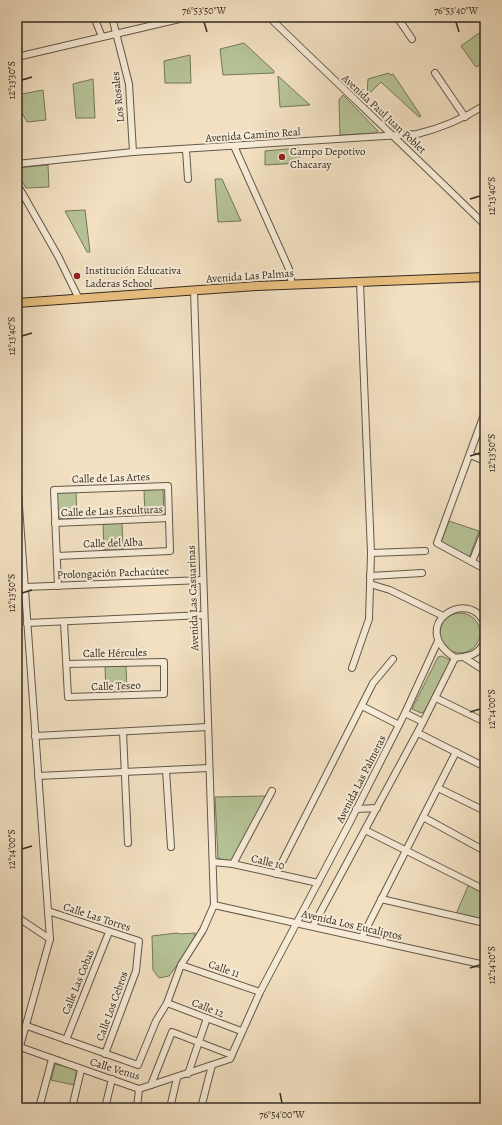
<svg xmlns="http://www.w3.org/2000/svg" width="502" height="1125" viewBox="0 0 502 1125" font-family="Alegreya,serif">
<rect width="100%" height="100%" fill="#f2e0c1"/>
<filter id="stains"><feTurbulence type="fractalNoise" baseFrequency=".005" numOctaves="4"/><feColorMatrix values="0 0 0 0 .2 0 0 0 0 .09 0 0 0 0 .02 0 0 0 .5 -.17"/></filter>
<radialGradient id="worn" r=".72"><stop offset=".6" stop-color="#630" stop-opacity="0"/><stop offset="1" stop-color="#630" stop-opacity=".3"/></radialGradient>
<!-- green -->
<g fill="#b6c396" stroke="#74775b">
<path d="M 479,33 L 485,40 L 485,62 L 476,67 L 461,46 Z"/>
<path d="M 244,43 L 274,71 L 274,73 L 223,75 L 220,49 Z"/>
<path d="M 190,55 L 191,83 L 165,83 L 164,61 Z"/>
<path d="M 389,73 L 390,75 L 393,74 L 421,116 L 419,117 L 381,82 L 367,96 L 368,79 Z"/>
<path d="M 278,76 L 310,105 L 280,107 Z"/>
<path d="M 93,79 L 95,118 L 76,118 L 73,84 Z"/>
<path d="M 43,90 L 46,120 L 27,122 L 17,104 L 17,95 Z"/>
<path d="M 343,95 L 378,131 L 376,133 L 340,135 L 339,100 Z"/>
<path d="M 299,148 L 300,163 L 265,165 L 265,151 Z"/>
<path d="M 48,165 L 49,187 L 26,188 L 17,173 L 17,168 Z"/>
<path d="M 215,179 L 222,179 L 241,221 L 218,222 Z"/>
<path d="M 85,210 L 90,252 L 87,252 L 65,211 Z"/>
<path d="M 163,489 L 164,515 L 145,516 L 144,490 Z"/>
<path d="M 76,492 L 77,518 L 58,519 L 57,493 Z"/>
<path d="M 449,521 L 479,531 L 469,558 L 441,542 Z"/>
<path d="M 122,523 L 123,550 L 104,550 L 103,524 Z"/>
<circle cx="460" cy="633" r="20"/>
<path d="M 442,656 L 450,660 L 450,663 L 424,712 L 421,713 L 412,709 L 438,657 Z"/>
<path d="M 105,666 L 126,666 L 127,692 L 106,693 Z"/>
<path d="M 266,796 L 233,860 L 230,862 L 218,858 L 215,797 Z"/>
<path d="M 469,884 L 485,892 L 485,921 L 456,914 Z"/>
<path d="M 177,933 L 180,934 L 195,933 L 194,943 L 169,976 L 159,978 L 153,970 L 152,936 Z"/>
<path d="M 55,1064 L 77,1069 L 74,1085 L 51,1080 Z"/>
</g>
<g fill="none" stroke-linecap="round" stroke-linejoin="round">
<!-- minor casing -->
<g stroke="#635848" stroke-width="8">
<g id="minor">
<path d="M 94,17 L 102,37"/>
<path d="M 112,17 L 129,84 L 133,152"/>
<path d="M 269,17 C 341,87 414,155 485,225"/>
<path d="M 397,17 L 412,39"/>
<path d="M 17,57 L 188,17"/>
<path d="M 435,73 L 465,117"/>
<path d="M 234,146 L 289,269 L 292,284"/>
<path d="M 186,150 L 188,179"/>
<path d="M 17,164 L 133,152 L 417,134 C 442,128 463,119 485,105"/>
<path d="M 17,184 L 58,256 L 79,299"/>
<path d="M 485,412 L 437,543 L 485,569"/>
<path d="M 470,455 L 485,461"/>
<path d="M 17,478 L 50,939 L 17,1057"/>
<path d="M 55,523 L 169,518"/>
<path d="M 371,553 L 425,551"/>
<path d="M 57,556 L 170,551 L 168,486 L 54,490 L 58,586"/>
<path d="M 472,562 L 485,529"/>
<path d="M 370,576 L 422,573"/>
<path d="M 370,584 L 390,590 L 443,616"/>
<path d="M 25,587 L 203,580"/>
<path d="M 64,622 L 68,697 L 164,694 L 164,662 L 66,664"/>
<path d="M 27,623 L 204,615"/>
<path d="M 485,625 C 471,585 405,625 455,658 C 469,656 478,656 485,641"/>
<path d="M 465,658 L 485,671"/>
<path d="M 352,668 L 369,619 L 371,553 L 360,282"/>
<path d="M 436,698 L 485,722"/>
<path d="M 362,706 L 399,725"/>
<path d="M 405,713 L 423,722"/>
<path d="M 123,732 L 128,843"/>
<path d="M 418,733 L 485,767"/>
<path d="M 35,736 L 208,727"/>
<path d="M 166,770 L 171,847"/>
<path d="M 38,776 L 209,768"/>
<path d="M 438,788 L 485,811"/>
<path d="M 356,809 L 377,808"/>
<path d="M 423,817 L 485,851"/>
<path d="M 365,830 L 485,890"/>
<path d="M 213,862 L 233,864 L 318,883"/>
<path d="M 233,864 L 272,791"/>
<path d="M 276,874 L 373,683 L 393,659"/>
<path d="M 381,899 L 485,923"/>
<path d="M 214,905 L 485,965"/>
<path d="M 48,911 L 139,941 L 136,971 L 105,1054"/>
<path d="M 17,917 L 50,939"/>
<path d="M 313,926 L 423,722 L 455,658"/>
<path d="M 362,937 L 456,752"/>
<path d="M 181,965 L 260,992"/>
<path d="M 167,1003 L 241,1031"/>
<path d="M 27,1026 L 138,1065 L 156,1021 L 167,1003 L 181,965 L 203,930 L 214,905 L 194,291"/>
<path d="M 66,1040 L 109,932"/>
<path d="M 17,1046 L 139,1089 L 230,1059 L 260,992 L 349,824 L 405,713 L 438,641"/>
<path d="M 188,1074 L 207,1018"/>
<path d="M 151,1085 L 172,1032 L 232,1055"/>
<path d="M 17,1106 L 22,1108"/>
<path d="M 39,1108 L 52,1059"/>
<path d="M 72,1108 L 81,1070"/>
<path d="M 105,1108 L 112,1079"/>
<path d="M 137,1108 L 139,1089"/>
<path d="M 170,1108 L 177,1078"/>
<path d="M 201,1108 L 212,1065"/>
</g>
</g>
<!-- major casing -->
<g stroke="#332b20" stroke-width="10">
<path id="major" d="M 17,303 L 257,286 L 485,277"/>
</g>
<!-- minor -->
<use href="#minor" stroke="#f7ebd7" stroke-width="6"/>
<!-- major -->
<use href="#major" stroke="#e9c080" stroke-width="8"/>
</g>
<!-- ticks -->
<path fill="none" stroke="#332b20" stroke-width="1.5" d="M 204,22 L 207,32M 456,22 L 459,32M 22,80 L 32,77M 470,199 L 480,196M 22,336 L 32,333M 470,456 L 480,453M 22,593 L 32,590M 470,712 L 480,709M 22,849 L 32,846M 470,968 L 480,965M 280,1093 L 282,1103"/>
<!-- markers -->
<g fill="#8f2418" stroke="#f7ebd7" stroke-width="1.5">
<circle cx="282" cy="157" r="4"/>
<circle cx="77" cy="276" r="4"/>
</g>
<g text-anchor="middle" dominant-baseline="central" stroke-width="4" stroke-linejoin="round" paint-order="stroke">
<!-- street labels -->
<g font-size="11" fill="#332b20" stroke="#f7ebd7">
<text transform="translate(118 97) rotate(-96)">Los Rosales</text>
<text transform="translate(384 114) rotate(43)">Avenida Paul Juan Poblet</text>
<text transform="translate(253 135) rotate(-4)">Avenida Camino Real</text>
<text transform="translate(250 276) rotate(-4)">Avenida Las Palmas</text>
<text transform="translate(111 478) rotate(-2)">Calle de Las Artes</text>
<text transform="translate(112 511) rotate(-2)">Calle de Las Esculturas</text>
<text transform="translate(113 543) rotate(-2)">Calle del Alba</text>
<text transform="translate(113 573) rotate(-2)">Prolongación Pachacútec</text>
<text transform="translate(193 598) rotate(-92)">Avenida Las Casuarinas</text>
<text transform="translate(115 653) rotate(-1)">Calle Hércules</text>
<text transform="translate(116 686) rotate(-2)">Calle Teseo</text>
<text transform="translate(361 779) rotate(-63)">Avenida Las Palmeras</text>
<text transform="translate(268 862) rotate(13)">Calle 10</text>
<text transform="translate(97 917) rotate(18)">Calle Las Torres</text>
<text transform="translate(352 925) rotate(13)">Avenida Los Eucaliptos</text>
<text transform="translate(224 969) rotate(19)">Calle 11</text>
<text transform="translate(78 982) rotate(-68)">Calle Las Cobas</text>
<text transform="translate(112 1006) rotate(-70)">Calle Los Cebros</text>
<text transform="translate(208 1008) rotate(21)">Calle 12</text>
<text transform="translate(115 1069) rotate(17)">Calle Venus</text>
</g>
<!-- poi labels -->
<g font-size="11" fill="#332b20" stroke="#f7ebd7" text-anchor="start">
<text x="290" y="151">Campo Depotivo<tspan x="290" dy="13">Chacaray</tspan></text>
<text x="85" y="270">Institución Educativa<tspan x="85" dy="13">Laderas School</tspan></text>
</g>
</g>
<!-- margin -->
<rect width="502" height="1125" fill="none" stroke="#f2e0c1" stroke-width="44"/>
<rect x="22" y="22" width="458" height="1081" fill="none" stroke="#332b20" stroke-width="1.5"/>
<g font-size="10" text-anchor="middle" fill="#332b20">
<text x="204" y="14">76°53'50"W</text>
<text x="456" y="14">76°53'40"W</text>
<text transform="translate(11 80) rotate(-90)" y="4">12°13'30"S</text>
<text transform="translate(491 196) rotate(-90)" y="4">12°13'40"S</text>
<text transform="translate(11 336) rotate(-90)" y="4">12°13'40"S</text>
<text transform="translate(491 453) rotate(-90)" y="4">12°13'50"S</text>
<text transform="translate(11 593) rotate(-90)" y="4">12°13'50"S</text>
<text transform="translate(491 709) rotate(-90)" y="4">12°14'00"S</text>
<text transform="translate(11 849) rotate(-90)" y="4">12°14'00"S</text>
<text transform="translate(491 965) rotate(-90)" y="4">12°14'10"S</text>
<text x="282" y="1118">76°54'00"W</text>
</g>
<rect width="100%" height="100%" filter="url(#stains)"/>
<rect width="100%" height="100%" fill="url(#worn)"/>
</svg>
